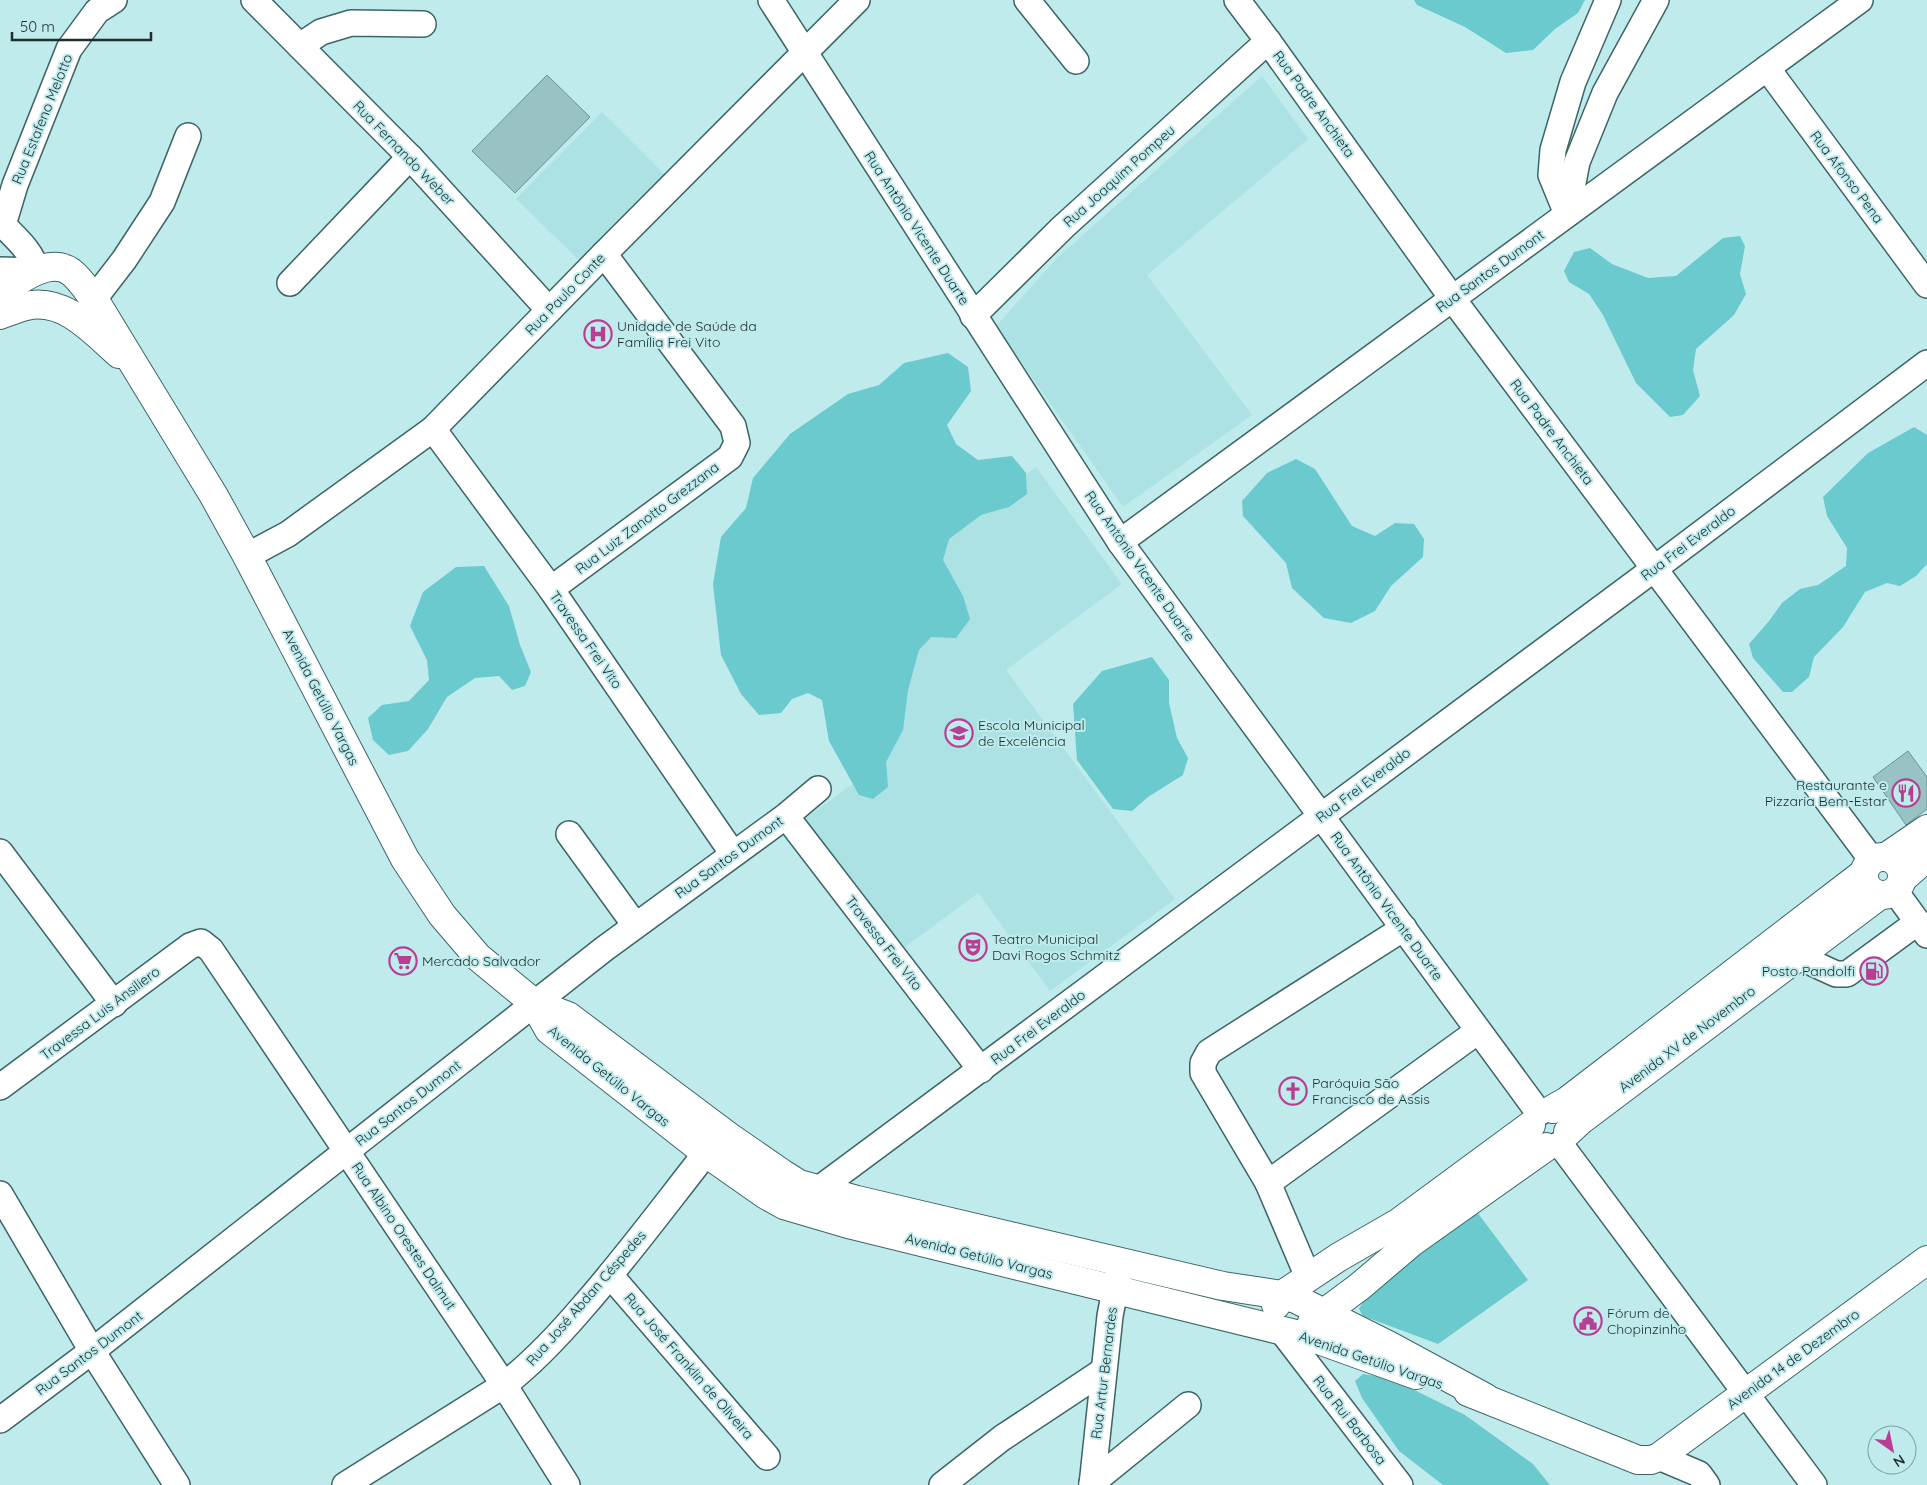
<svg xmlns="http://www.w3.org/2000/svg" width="1927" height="1485" viewBox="0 0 1927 1485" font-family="Quicksand,sans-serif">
<rect width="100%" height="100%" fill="#c0ebed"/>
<!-- built -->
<g fill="#ace2e3">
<path d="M 1262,76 L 1308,139 L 1147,275 L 1252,415 L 1123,507 L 996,326 L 1057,258 Z"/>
<path d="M 602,112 L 665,175 L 580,261 L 516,199 Z"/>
<path d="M 1036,467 L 1122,584 L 1006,670 L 1175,899 L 1050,991 L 978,893 L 901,950 L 805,819 L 858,780 L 923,550 Z"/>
</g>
<!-- green -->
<g fill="#6acacd">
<path d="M 1414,0 L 1585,0 L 1578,13 L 1555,29 L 1533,50 L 1506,53 L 1465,27 L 1417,5 Z"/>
<path d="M 1740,236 L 1745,246 L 1740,274 L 1746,294 L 1734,315 L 1696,349 L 1693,370 L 1700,396 L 1683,415 L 1670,417 L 1636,383 L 1603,315 L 1589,294 L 1569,282 L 1564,271 L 1574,252 L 1590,248 L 1612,264 L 1648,278 L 1676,276 L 1723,238 Z"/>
<path d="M 948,353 L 968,367 L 971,391 L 947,425 L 956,444 L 978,460 L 1012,456 L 1026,473 L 1027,494 L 1009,507 L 981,515 L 949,539 L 943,560 L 963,596 L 970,619 L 956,638 L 931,637 L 919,650 L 908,690 L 903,730 L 886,762 L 888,787 L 873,799 L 859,795 L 829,741 L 822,700 L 808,693 L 792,699 L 781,713 L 759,715 L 741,694 L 721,655 L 713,584 L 721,537 L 746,508 L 753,478 L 790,434 L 848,394 L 879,385 L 904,363 Z"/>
<path d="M 1914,427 L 1927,435 L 1927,564 L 1916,576 L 1900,586 L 1887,583 L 1865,592 L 1843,627 L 1814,657 L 1809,677 L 1792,692 L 1783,692 L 1753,658 L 1749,644 L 1769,621 L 1782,603 L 1800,589 L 1818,585 L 1846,566 L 1847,548 L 1827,516 L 1823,497 L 1868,453 Z"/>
<path d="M 1296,459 L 1315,469 L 1352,526 L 1375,536 L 1395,523 L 1414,524 L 1424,539 L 1423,557 L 1391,586 L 1375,611 L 1351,623 L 1324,618 L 1292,588 L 1286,563 L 1243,516 L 1242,501 L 1267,473 Z"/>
<path d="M 484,566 L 509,606 L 520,645 L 531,672 L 525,686 L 512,690 L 499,676 L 475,678 L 447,697 L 428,729 L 408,751 L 389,755 L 373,740 L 368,718 L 382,705 L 409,701 L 429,680 L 427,660 L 410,626 L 423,592 L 456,567 Z"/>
<path d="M 1152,657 L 1169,680 L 1169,703 L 1177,738 L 1188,758 L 1183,775 L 1148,797 L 1132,811 L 1113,809 L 1077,760 L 1073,704 L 1102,671 Z"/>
<path d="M 1477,1212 L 1528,1280 L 1438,1344 L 1363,1316 L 1359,1309 L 1365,1299 L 1424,1249 Z"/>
<path d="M 1363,1374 L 1390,1378 L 1465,1415 L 1533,1464 L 1550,1485 L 1443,1485 L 1399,1451 L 1362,1398 L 1355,1381 Z"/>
</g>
<!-- building -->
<g fill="#98c2c4" stroke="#6b9495">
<path d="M 547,75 L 590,117 L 515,193 L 472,151 Z"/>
<path d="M 1908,751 L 1927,777 L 1927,809 L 1906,825 L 1873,777 Z"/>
</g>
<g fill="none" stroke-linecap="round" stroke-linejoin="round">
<!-- minor casing -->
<g stroke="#3d6566" stroke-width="28">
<g id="minor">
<path d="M 254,0 L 410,157 L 549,310"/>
<path d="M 771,0 L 1120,542 L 1539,1113"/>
<path d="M 1027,0 L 1076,61"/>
<path d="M 1237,0 L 1268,41 L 1452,298 L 1872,860"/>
<path d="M 300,46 L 321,32 L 351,23 L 423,24"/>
<path d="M 1767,68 L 1927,285"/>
<path d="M 1567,214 L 1577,162 L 1605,93 L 1656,0"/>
<path d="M 1567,214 L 1551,175 L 1553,150 L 1573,82 L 1608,0"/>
<path d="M 0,224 L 3,225 C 17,239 32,252 37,271 L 0,270"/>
<path d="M 3,225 L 15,185 L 69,49 L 97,11 L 114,0"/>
<path d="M 290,283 L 410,157"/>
<path d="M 94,299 L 124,260 L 162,202 L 188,136"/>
<path d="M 973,316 L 1063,227 L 1268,41"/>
<path d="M 433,429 L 551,589 L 733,854"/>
<path d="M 1120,542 L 1860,0"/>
<path d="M 247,556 L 288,534 L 433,429 L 604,254 L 857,0"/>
<path d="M 551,589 L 730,457 L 737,443 L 733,426 L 604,254"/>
<path d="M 786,816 L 981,1070"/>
<path d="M 569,834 L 635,925"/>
<path d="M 0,852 L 114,1004"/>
<path d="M 1895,891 L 1927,935"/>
<path d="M 1404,928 L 1209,1052 L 1203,1063 L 1203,1073 L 1268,1183 L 1478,1031"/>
<path d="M 1797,956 L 1836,974 L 1847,974 L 1918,922"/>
<path d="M 0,1087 L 190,946 L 201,942 L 211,950 L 504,1385 L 567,1485"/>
<path d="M 1560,1144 L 1814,1485"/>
<path d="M 1268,1183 L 1308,1277"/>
<path d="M 0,1194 L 92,1351 L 177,1485"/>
<path d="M 809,1204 L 819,1189 L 1654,569 L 1927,363"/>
<path d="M 610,1275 L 767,1457"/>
<path d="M 1281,1330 L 1400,1485"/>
<path d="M 0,1420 L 92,1351 L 604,949 L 786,816 L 818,789"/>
<path d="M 1659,1457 L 1699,1474 L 1707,1485"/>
<path d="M 1092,1483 L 1188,1405"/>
<path d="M 345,1485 L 504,1385 C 534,1362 558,1336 582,1308 C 626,1258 665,1205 706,1153"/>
<path d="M 942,1485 L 1002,1438 L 1103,1371"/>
<path d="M 1092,1485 L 1110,1316 L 1119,1269"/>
</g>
</g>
<!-- major casing -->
<g stroke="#3d6566" stroke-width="30">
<g id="major">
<path d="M 0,293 C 18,281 49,256 71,272 C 80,279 87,290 94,299 L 214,496 L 247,556 L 405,859 L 442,915 L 478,957 L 534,1003 L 568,1016 L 728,1136 L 783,1174 L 799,1184 L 857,1200 L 1223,1286 L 1282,1295 L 1296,1299 L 1390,1346 L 1486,1398"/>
<path d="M 0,315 C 8,312 17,308 26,306 C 64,297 93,331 119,354"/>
<path d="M 1886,857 L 1927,829"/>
<circle cx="1883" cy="876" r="19"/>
<path d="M 1902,879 L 1927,857"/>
<path d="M 534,1003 L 549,1030 L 706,1153 L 766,1195 L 784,1205 L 852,1225 L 1316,1339 L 1416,1375"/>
<path d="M 1553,1109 L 1567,1101 L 1864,873"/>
<path d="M 1568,1132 L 1581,1120 L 1880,895"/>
<path d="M 1276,1305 L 1282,1295 L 1339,1257 L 1398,1223 L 1531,1125"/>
<path d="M 1312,1322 L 1359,1287 L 1412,1242 L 1546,1147"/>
<path d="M 1468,1392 L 1638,1460 L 1651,1460 L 1659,1457 L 1927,1260"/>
</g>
</g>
<!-- minor -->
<use href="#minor" stroke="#fff" stroke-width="25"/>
<!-- major -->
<use href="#major" stroke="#fff" stroke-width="28"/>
</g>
<!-- icons -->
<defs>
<g id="hospital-ring" transform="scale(1.4375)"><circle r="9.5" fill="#c0ebed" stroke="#b83e91" stroke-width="1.5"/><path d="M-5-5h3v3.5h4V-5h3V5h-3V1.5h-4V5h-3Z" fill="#b83e91"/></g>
<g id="school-ring" transform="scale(1.4375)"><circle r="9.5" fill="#c0ebed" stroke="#b83e91" stroke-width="1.5"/><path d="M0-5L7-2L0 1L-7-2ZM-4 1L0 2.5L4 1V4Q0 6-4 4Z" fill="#b83e91"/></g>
<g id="restaurant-ring" transform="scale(1.4375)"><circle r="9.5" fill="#c0ebed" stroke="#b83e91" stroke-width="1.5"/><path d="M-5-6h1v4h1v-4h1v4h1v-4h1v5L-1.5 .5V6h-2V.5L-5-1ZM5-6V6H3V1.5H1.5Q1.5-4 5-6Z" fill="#b83e91"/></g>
<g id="theatre-ring" transform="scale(1.4375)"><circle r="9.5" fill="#c0ebed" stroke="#b83e91" stroke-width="1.5"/><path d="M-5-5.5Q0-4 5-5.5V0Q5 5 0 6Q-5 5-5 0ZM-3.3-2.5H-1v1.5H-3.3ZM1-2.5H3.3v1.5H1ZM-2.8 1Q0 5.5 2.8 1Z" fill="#b83e91"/></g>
<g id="supermarket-ring" transform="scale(1.4375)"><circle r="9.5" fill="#c0ebed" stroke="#b83e91" stroke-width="1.5"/><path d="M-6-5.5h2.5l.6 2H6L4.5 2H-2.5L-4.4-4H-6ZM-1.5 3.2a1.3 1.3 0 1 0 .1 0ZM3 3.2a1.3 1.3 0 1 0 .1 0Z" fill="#b83e91"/></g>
<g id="fuel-ring" transform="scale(1.4375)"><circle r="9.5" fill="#c0ebed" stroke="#b83e91" stroke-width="1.5"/><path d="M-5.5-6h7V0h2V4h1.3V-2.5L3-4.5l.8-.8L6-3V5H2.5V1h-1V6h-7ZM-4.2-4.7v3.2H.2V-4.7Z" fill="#b83e91"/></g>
<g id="church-ring" transform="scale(1.4375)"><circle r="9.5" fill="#c0ebed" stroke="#b83e91" stroke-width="1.5"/><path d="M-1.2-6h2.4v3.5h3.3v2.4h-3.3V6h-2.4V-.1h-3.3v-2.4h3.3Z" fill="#b83e91"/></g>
<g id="civic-ring" transform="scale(1.4375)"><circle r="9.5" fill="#c0ebed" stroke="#b83e91" stroke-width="1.5"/><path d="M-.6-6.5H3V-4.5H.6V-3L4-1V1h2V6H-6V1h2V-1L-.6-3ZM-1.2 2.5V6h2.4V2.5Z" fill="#b83e91"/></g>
</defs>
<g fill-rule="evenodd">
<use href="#hospital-ring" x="598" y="334"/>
<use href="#school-ring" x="959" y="733"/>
<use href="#restaurant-ring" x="1906" y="793"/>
<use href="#theatre-ring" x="973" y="947"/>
<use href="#supermarket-ring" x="403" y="961"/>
<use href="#fuel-ring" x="1874" y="971"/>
<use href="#church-ring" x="1293" y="1091"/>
<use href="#civic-ring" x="1588" y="1321"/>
</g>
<g text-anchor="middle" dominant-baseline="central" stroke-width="4" stroke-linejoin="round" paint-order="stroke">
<!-- street labels -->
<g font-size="14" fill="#1c2e2e" stroke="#c0ebed">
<text transform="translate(1314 104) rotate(54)">Rua Padre Anchieta</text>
<text transform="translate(42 119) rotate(-68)">Rua Estafeno Melotto</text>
<text transform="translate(404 153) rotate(46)">Rua Fernando Weber</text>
<text transform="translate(1119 176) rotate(-42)">Rua Joaquim Pompeu</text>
<text transform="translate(1847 177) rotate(53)">Rua Afonso Pena</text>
<text transform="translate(917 228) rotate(57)">Rua Antônio Vicente Duarte</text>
<text transform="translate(1490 271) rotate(-36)">Rua Santos Dumont</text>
<text transform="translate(565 294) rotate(-46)">Rua Paulo Conte</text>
<text transform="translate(1552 432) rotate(53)">Rua Padre Anchieta</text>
<text transform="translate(647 518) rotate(-37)">Rua Luiz Zanotto Grezzana</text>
<text transform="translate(1688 543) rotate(-37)">Rua Frei Everaldo</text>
<text transform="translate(1140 566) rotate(55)">Rua Antônio Vicente Duarte</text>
<text transform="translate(586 640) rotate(55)">Travessa Frei Vito</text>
<text transform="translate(321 697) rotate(63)">Avenida Getúlio Vargas</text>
<text transform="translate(1363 785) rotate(-37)">Rua Frei Everaldo</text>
<text transform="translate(729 857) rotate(-36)">Rua Santos Dumont</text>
<text transform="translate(1387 906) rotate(54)">Rua Antônio Vicente Duarte</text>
<text transform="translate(884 943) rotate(52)">Travessa Frei Vito</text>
<text transform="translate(100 1013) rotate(-37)">Travessa Luis Ansiliero</text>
<text transform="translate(1038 1027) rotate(-37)">Rua Frei Everaldo</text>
<text transform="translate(1687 1039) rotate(-37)">Avenida XV de Novembro</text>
<text transform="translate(609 1076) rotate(39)">Avenida Getúlio Vargas</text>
<text transform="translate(408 1103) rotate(-38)">Rua Santos Dumont</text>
<text transform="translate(404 1236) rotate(56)">Rua Albino Orestes Dalmut</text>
<text transform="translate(979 1256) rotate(14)">Avenida Getúlio Vargas</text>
<text transform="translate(586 1298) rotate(-49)">Rua José Abdan Céspedes</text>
<text transform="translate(89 1353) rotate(-37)">Rua Santos Dumont</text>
<text transform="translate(1793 1359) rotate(-36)">Avenida 14 de Dezembro</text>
<text transform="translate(1371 1360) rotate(19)">Avenida Getúlio Vargas</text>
<text transform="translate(689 1366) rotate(49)">Rua José Franklin de Oliveira</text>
<text transform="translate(1104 1373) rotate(-83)">Rua Artur Bernardes</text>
<text transform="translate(1350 1420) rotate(52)">Rua Rui Barbosa</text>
</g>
<!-- poi labels -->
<g font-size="14" fill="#1c2e2e" stroke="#c0ebed" text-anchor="start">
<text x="617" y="326">Unidade de Saúde da<tspan x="617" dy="16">Família Frei Vito</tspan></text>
<text x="978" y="725">Escola Municipal<tspan x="978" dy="16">de Excelência</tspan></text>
<text x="1887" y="785" text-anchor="end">Restaurante e<tspan x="1887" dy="16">Pizzaria Bem-Estar</tspan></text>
<text x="992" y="939">Teatro Municipal<tspan x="992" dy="16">Davi Rogos Schmitz</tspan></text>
<text x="422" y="961">Mercado Salvador</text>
<text x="1855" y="971" text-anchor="end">Posto Pandolfi</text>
<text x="1312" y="1083">Paróquia São<tspan x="1312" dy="16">Francisco de Assis</tspan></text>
<text x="1607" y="1313">Fórum de<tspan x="1607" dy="16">Chopinzinho</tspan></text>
</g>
</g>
<!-- north arrow -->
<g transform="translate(1892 1450) rotate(147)"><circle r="24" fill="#c0ebed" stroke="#7e9fa1"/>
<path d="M0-4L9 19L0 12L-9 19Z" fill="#b83e91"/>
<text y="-8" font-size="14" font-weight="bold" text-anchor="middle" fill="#1c2e2e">N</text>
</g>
<!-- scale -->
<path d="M12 32v8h139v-8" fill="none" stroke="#1c2e2e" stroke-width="2.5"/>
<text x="20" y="32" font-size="15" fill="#1c2e2e" stroke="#c0ebed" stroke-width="4" paint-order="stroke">50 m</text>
</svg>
